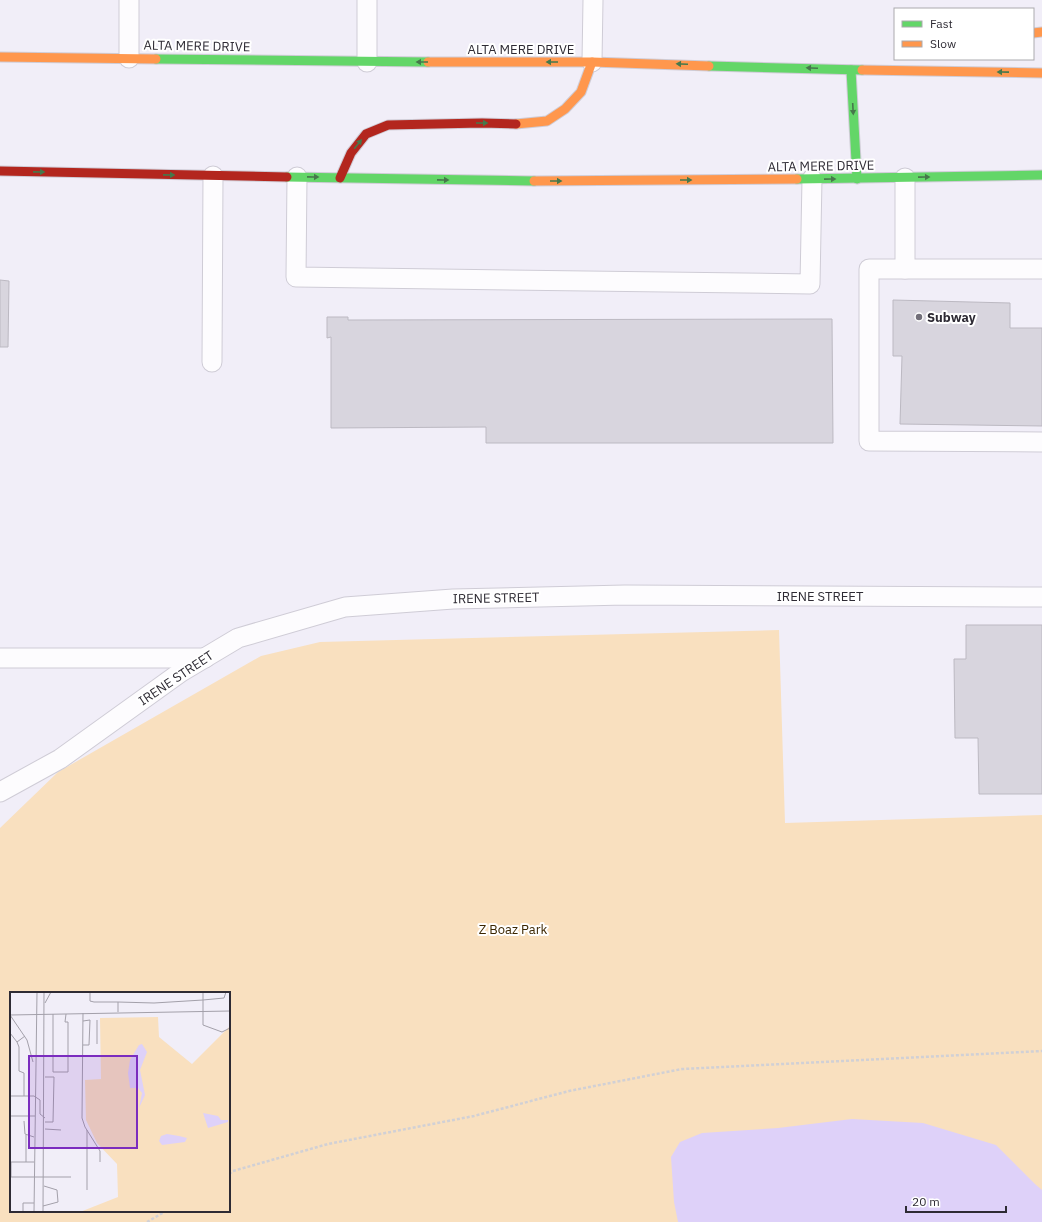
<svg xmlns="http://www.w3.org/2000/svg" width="1042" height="1222" viewBox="0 0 1042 1222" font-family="'IBM Plex Sans',sans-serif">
<rect width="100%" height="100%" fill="#f1eef8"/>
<!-- green -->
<path fill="#f9e0bf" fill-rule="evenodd" d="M 779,630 L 785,823 L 1042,815 L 1042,1222 L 0,1222 L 0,828 L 58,772 L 261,656 L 320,642 ZM 11,993 L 229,993 L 229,1211 L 11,1211 Z"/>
<!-- water -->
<path fill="#ded1f9" d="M 852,1119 L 923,1123 L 996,1145 L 1035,1184 L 1042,1190 L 1042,1222 L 678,1222 L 674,1202 L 671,1157 L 680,1142 L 702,1133 L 778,1128 Z"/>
<!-- building -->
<g fill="#d8d5de" stroke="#bcb9c2">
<path d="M 0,280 L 9,281 L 8,347 L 0,347 Z"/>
<path d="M 893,300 L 1010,303 L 1010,328 L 1042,328 L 1042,426 L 900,424 L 902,356 L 893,356 Z"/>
<path d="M 327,317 L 348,317 L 348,320 L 832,319 L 833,443 L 486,443 L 486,427 L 331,428 L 331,337 L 327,338 Z"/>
<path d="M 966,625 L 1042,625 L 1042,794 L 979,794 L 978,738 L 955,738 L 954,659 L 966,659 Z"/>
</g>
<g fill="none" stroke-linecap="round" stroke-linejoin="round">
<!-- lane casing -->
<g stroke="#cfccd6" stroke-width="21">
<g id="lane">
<path d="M 129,0 L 129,58"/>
<path d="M 367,62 L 367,0"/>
<path d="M 592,62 L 593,0"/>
<path d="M 297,177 L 296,277 L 810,284 L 812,179"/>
<path d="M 905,178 L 905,269"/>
<path d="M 1042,269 L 869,269 L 869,441 L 1042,442"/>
<path d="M 212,362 L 213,176"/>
<path d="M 0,658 L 205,658"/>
<path d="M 0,792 L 60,759 L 181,672 L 238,638 L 345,607 L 453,599 L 625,595 L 1042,597"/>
</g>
</g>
<!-- fast casing -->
<g stroke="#cfccd6" stroke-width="11">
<g id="fast">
<path d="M 156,59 L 428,62"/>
<path d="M 709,66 L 862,70"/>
<path d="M 851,70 L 857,179"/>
<path d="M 287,177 L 534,181"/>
<path d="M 797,179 L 1042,175"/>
</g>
</g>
<!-- slow casing -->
<g stroke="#cfccd6" stroke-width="11">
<g id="slow">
<path d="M 1033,33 L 1042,32"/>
<path d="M 0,57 L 156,59"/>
<path d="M 428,62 L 592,62 L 709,66"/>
<path d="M 862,70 L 1042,73"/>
<path d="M 516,124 L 547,121 L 565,109 L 581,92 L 592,62"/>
<path d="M 534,181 L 797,179"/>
</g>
</g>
<!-- jam casing -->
<g stroke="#cfccd6" stroke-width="11">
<g id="jam">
<path d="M 0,171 L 287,177"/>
<path d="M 340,178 L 351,153 L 366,134 L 388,125 L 482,123 L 516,124"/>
</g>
</g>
<!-- path -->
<g stroke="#d1d0d5" stroke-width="2.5" stroke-dasharray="3 2" stroke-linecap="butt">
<path d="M 229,1174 L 233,1171 L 328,1144 L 474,1116 L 569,1091 L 682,1069 L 1042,1051"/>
<path d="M 147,1222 L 166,1211"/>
</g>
<!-- lane -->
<use href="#lane" stroke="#fdfcfe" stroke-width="19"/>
<!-- fast -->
<use href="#fast" stroke="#63d668" stroke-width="9"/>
<!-- slow -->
<use href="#slow" stroke="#ff974d" stroke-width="9"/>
<!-- jam -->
<use href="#jam" stroke="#b3261e" stroke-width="9"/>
</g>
<!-- one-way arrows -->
<defs><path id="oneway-solid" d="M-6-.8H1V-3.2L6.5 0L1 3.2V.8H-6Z"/></defs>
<g fill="#46784b">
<use href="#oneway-solid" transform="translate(422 62) rotate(180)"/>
<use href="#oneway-solid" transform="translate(552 62) rotate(180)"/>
<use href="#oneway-solid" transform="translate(682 64) rotate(-178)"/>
<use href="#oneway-solid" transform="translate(812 68) rotate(-178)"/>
<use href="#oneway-solid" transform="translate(1003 72) rotate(-179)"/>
<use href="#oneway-solid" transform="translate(853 109) rotate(87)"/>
<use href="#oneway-solid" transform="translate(482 123)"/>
<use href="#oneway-solid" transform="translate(358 144) rotate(-51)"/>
<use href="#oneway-solid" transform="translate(39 172) rotate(1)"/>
<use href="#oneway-solid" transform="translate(169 175) rotate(1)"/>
<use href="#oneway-solid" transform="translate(313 177) rotate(1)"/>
<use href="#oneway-solid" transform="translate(924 177) rotate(-1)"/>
<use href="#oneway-solid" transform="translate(830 179) rotate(-1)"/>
<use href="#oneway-solid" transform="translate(443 180) rotate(1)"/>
<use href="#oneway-solid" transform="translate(686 180)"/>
<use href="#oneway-solid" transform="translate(556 181)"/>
</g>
<!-- markers -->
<circle fill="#726f79" stroke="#fff" stroke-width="1.5" cx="919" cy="317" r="4"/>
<g text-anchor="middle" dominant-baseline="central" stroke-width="4" stroke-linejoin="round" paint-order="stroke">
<!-- street labels -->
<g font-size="13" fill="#2e2b34" stroke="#fff">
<text transform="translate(197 46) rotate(1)">ALTA MERE DRIVE</text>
<text x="521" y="49">ALTA MERE DRIVE</text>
<text transform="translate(821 166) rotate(-1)">ALTA MERE DRIVE</text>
<text x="820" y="596">IRENE STREET</text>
<text transform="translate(496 598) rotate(-1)">IRENE STREET</text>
<text transform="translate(176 678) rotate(-34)">IRENE STREET</text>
</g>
<!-- poi labels -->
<g font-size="13" font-weight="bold" fill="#2e2b34" stroke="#fff" text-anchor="start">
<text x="927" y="317">Subway</text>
</g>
<!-- park labels -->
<g font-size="13" fill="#3b2600" stroke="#fff">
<text x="513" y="929">Z Boaz Park</text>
</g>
</g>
<!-- overview -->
<g transform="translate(10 992)">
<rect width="220" height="220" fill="#f1eef8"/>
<path d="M 148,25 L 149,45 L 182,72 L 219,35 L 220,30 L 220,220 L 70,220 L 108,205 L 107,172 L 87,151 L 76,128 L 75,88 L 91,87 L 90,26 Z" fill="#f9e0bf"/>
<path d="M 132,52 L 137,60 L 130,78 L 135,103 L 129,116 L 132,101 L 128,96 L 120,96 L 118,81 L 120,68 L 129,53 ZM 193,121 L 208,124 L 211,128 L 218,128 L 218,130 L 198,136 ZM 157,142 L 169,144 L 177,146 L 175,150 L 152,153 L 149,149 L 151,144 Z" fill="#ded1f9"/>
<path fill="none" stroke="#a3a0aa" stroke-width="1" d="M 80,0 L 80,9 L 84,10 L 108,10M 216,0 L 214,6 L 193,8 L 193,33 L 212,40 L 220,36M 35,11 L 41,0M 108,20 L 108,10 L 144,11 L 193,8 L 193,0M 73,21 L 72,126 L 75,135 L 90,159 L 90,170M 43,22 L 43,80 L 58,80 L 58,30 L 55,30 L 56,22M 0,23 L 220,19M 0,23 L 17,48 L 23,70M 0,41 L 7,50 L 15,44M 7,50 L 9,55 L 9,79 L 14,81 L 14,104 L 24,104M 87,52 L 87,28M 73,53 L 79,53 L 80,28 L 73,29M 0,104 L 14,104M 24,104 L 30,108 L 30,122 L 35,126M 0,124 L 25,124M 14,129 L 15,142 L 24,145M 35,130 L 43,130 L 44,85 L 35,85M 35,137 L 51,138M 77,138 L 77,198M 16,170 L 16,143M 0,185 L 61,185M 1,185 L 1,170 L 24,170M 33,214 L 48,210 L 47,198 L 34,194M 13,220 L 13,211 L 24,211M 24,220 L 27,0M 33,220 L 34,0"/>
<path fill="#7b2cbf" fill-opacity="0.15" stroke="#7b2cbf" stroke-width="2" d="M 19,64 L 127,64 L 127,156 L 19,156 Z"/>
<rect width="220" height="220" fill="none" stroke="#2e2b34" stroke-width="2"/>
</g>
<!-- legend -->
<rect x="894" y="8" width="140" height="52" fill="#ffffff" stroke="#abaaae"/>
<rect x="902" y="21" width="20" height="6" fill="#63d668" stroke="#abaaae"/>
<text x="930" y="28" font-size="12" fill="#2e2b34">Fast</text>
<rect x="902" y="41" width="20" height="6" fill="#ff974d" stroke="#abaaae"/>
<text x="930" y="48" font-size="12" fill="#2e2b34">Slow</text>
<!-- scale -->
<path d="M906 1206v6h100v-6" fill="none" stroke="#2e2b34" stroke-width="2"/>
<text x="912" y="1206" font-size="12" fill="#2e2b34" stroke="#ffffff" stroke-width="3" paint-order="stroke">20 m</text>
</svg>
